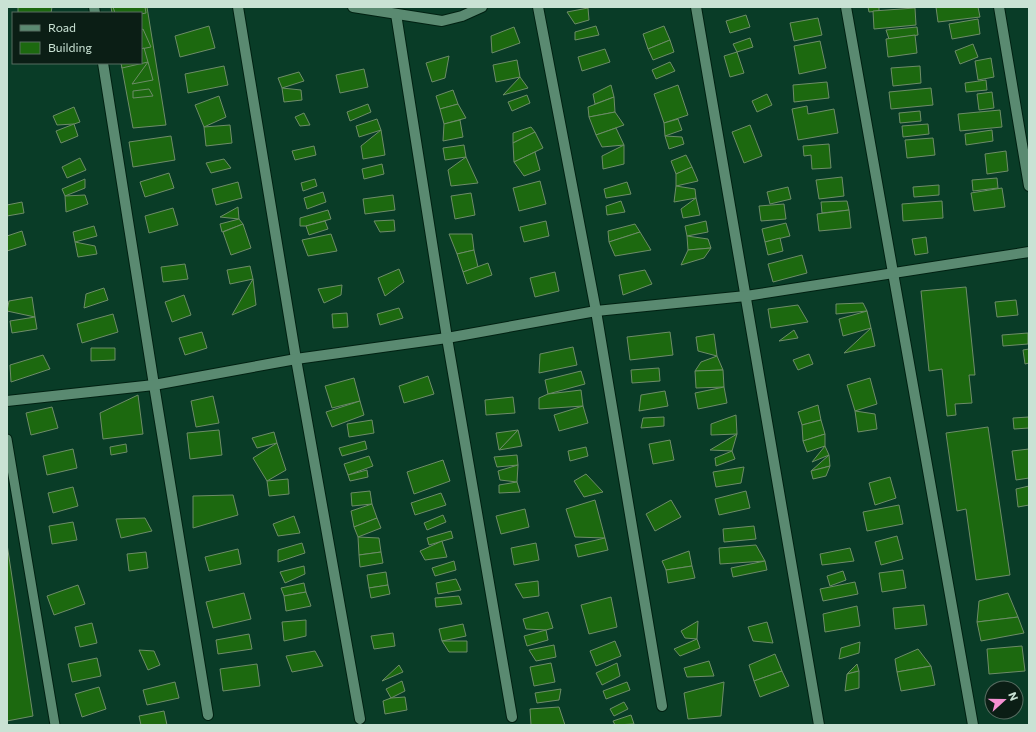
<svg xmlns="http://www.w3.org/2000/svg" width="1036" height="732" viewBox="0 0 1036 732" font-family="Commissioner,sans-serif">
<rect width="100%" height="100%" fill="#093c27"/>
<!-- building -->
<g fill="#1c690f" stroke="#6d8c68">
<path d="M 15,7 L 44,7 L 43,9 Z"/>
<path d="M 18,7 L 52,7 L 51,13 L 18,13 Z"/>
<path d="M 111,7 L 147,7 L 166,125 L 133,128 L 121,63 L 141,63 L 141,13 L 112,13 Z"/>
<path d="M 113,7 L 145,7 L 146,13 L 141,14 L 141,13 L 115,13 Z"/>
<path d="M 868,7 L 879,7 L 879,11 L 869,12 Z"/>
<path d="M 936,7 L 978,7 L 980,17 L 938,22 Z"/>
<path d="M 588,8 L 589,20 L 575,24 L 567,12 Z"/>
<path d="M 915,8 L 916,25 L 874,29 L 873,11 Z"/>
<path d="M 746,15 L 750,27 L 730,33 L 726,21 Z"/>
<path d="M 818,18 L 822,35 L 794,41 L 790,23 Z"/>
<path d="M 978,19 L 980,34 L 952,39 L 949,24 Z"/>
<path d="M 209,26 L 215,48 L 180,57 L 175,36 Z"/>
<path d="M 596,26 L 599,35 L 575,40 L 575,32 Z"/>
<path d="M 664,26 L 670,40 L 648,49 L 643,34 Z"/>
<path d="M 514,27 L 520,43 L 492,53 L 491,36 Z"/>
<path d="M 917,27 L 918,35 L 889,39 L 886,30 Z"/>
<path d="M 143,29 L 151,47 L 141,49 L 141,30 Z"/>
<path d="M 915,35 L 917,53 L 888,57 L 886,39 Z"/>
<path d="M 750,38 L 753,47 L 737,52 L 733,44 Z"/>
<path d="M 670,40 L 674,52 L 653,60 L 648,49 Z"/>
<path d="M 820,41 L 826,68 L 799,74 L 794,46 Z"/>
<path d="M 973,44 L 978,57 L 960,64 L 955,51 Z"/>
<path d="M 144,48 L 148,62 L 122,68 L 121,63 L 141,63 L 141,49 Z"/>
<path d="M 605,49 L 610,62 L 582,71 L 578,57 Z"/>
<path d="M 737,52 L 744,73 L 730,77 L 724,56 Z"/>
<path d="M 449,56 L 445,78 L 432,82 L 426,63 Z"/>
<path d="M 991,58 L 994,77 L 978,80 L 975,61 Z"/>
<path d="M 517,60 L 520,77 L 496,82 L 493,65 Z"/>
<path d="M 148,62 L 153,80 L 132,84 Z"/>
<path d="M 670,62 L 675,71 L 656,79 L 652,70 Z"/>
<path d="M 224,66 L 228,85 L 188,93 L 185,74 Z"/>
<path d="M 920,66 L 921,83 L 893,86 L 891,68 Z"/>
<path d="M 364,69 L 368,87 L 340,93 L 336,75 Z"/>
<path d="M 299,72 L 304,81 L 282,88 L 278,78 Z"/>
<path d="M 520,77 L 528,88 L 503,95 Z"/>
<path d="M 986,80 L 987,90 L 966,92 L 965,83 Z"/>
<path d="M 827,82 L 829,98 L 794,102 L 793,85 Z"/>
<path d="M 611,85 L 614,97 L 595,104 L 593,94 Z"/>
<path d="M 678,85 L 688,115 L 664,123 L 654,94 Z"/>
<path d="M 282,88 L 301,90 L 302,100 L 284,102 Z"/>
<path d="M 931,88 L 933,105 L 891,109 L 889,92 Z"/>
<path d="M 149,89 L 153,96 L 133,98 L 133,91 Z"/>
<path d="M 453,90 L 458,104 L 440,109 L 436,96 Z"/>
<path d="M 992,92 L 994,108 L 979,110 L 977,94 Z"/>
<path d="M 767,94 L 772,105 L 757,112 L 752,101 Z"/>
<path d="M 527,95 L 530,103 L 512,111 L 508,102 Z"/>
<path d="M 219,96 L 226,117 L 204,127 L 195,105 Z"/>
<path d="M 614,97 L 615,112 L 589,117 L 588,107 Z"/>
<path d="M 368,104 L 371,112 L 350,121 L 347,112 Z"/>
<path d="M 458,104 L 466,118 L 444,124 L 440,109 Z"/>
<path d="M 807,106 L 808,114 L 834,109 L 838,133 L 798,140 L 792,109 Z"/>
<path d="M 74,107 L 80,122 L 74,124 L 57,125 L 53,116 Z"/>
<path d="M 1000,110 L 1002,127 L 960,131 L 958,114 Z"/>
<path d="M 920,111 L 921,121 L 900,123 L 899,113 Z"/>
<path d="M 615,112 L 624,125 L 596,135 L 589,117 Z"/>
<path d="M 304,113 L 310,125 L 300,126 L 295,117 Z"/>
<path d="M 377,119 L 381,130 L 359,137 L 356,126 Z"/>
<path d="M 678,119 L 682,130 L 665,136 L 664,123 Z"/>
<path d="M 460,120 L 463,137 L 443,141 L 444,124 Z"/>
<path d="M 74,124 L 78,136 L 61,143 L 56,131 Z"/>
<path d="M 928,124 L 929,134 L 903,137 L 902,126 Z"/>
<path d="M 230,125 L 232,143 L 206,146 L 204,127 Z"/>
<path d="M 750,125 L 762,156 L 744,163 L 732,132 Z"/>
<path d="M 531,127 L 535,132 L 513,143 L 513,133 Z"/>
<path d="M 616,128 L 624,145 L 602,147 L 596,135 Z"/>
<path d="M 381,130 L 385,155 L 363,159 L 361,146 Z"/>
<path d="M 992,130 L 993,141 L 966,145 L 965,134 Z"/>
<path d="M 535,132 L 543,148 L 514,162 L 513,143 Z"/>
<path d="M 171,136 L 175,160 L 133,167 L 129,142 Z"/>
<path d="M 665,136 L 682,137 L 684,144 L 669,149 Z"/>
<path d="M 933,138 L 935,155 L 907,158 L 905,140 Z"/>
<path d="M 829,144 L 831,168 L 812,169 L 811,155 L 804,156 L 803,146 Z"/>
<path d="M 464,145 L 466,157 L 445,160 L 443,148 Z"/>
<path d="M 624,145 L 624,164 L 603,169 L 602,156 Z"/>
<path d="M 314,146 L 316,155 L 295,160 L 292,151 Z"/>
<path d="M 1006,151 L 1008,171 L 987,174 L 985,154 Z"/>
<path d="M 535,152 L 540,170 L 524,176 L 514,162 Z"/>
<path d="M 686,155 L 692,167 L 676,174 L 671,161 Z"/>
<path d="M 466,157 L 478,183 L 451,186 L 448,170 Z"/>
<path d="M 80,158 L 86,170 L 67,178 L 62,167 Z"/>
<path d="M 224,159 L 231,168 L 211,173 L 206,163 Z"/>
<path d="M 382,164 L 384,174 L 364,179 L 362,169 Z"/>
<path d="M 692,167 L 698,181 L 676,186 L 676,174 Z"/>
<path d="M 169,173 L 174,188 L 145,197 L 140,182 Z"/>
<path d="M 842,177 L 844,196 L 819,199 L 816,180 Z"/>
<path d="M 997,178 L 998,188 L 973,191 L 972,180 Z"/>
<path d="M 85,179 L 85,188 L 65,196 L 62,189 Z"/>
<path d="M 315,179 L 317,186 L 303,191 L 301,183 Z"/>
<path d="M 540,181 L 546,204 L 519,211 L 513,188 Z"/>
<path d="M 238,182 L 242,198 L 216,205 L 212,189 Z"/>
<path d="M 627,182 L 631,194 L 606,198 L 604,189 Z"/>
<path d="M 939,185 L 939,195 L 914,197 L 913,187 Z"/>
<path d="M 676,186 L 695,189 L 696,198 L 674,202 Z"/>
<path d="M 788,187 L 791,199 L 770,204 L 767,192 Z"/>
<path d="M 1002,188 L 1005,207 L 974,211 L 971,193 Z"/>
<path d="M 323,192 L 326,202 L 307,209 L 304,198 Z"/>
<path d="M 471,193 L 475,215 L 455,219 L 451,196 Z"/>
<path d="M 85,195 L 88,204 L 66,212 L 65,196 Z"/>
<path d="M 393,195 L 395,210 L 365,214 L 363,199 Z"/>
<path d="M 696,198 L 700,215 L 683,218 L 681,209 Z"/>
<path d="M 621,201 L 625,212 L 607,215 L 606,206 Z"/>
<path d="M 847,201 L 849,210 L 822,213 L 821,202 Z"/>
<path d="M 942,201 L 943,218 L 903,221 L 902,204 Z"/>
<path d="M 22,202 L 24,213 L 7,216 L 7,205 Z"/>
<path d="M 784,204 L 786,219 L 761,221 L 759,206 Z"/>
<path d="M 238,207 L 239,219 L 220,217 Z"/>
<path d="M 173,208 L 178,225 L 149,233 L 145,216 Z"/>
<path d="M 328,210 L 331,219 L 306,226 L 300,226 L 300,218 Z"/>
<path d="M 849,210 L 851,228 L 819,231 L 817,214 Z"/>
<path d="M 239,219 L 243,224 L 222,232 L 220,224 Z"/>
<path d="M 394,220 L 395,231 L 380,232 L 374,221 Z"/>
<path d="M 325,221 L 328,229 L 309,235 L 306,226 Z"/>
<path d="M 546,221 L 549,236 L 524,242 L 520,227 Z"/>
<path d="M 706,221 L 708,232 L 687,236 L 685,226 Z"/>
<path d="M 786,223 L 790,236 L 765,242 L 762,229 Z"/>
<path d="M 243,224 L 251,248 L 231,255 L 223,232 Z"/>
<path d="M 635,224 L 640,232 L 609,242 L 608,231 Z"/>
<path d="M 94,226 L 97,236 L 75,242 L 73,232 Z"/>
<path d="M 22,231 L 26,245 L 7,251 L 7,236 Z"/>
<path d="M 640,232 L 651,250 L 615,256 L 609,242 Z"/>
<path d="M 331,234 L 337,251 L 308,256 L 302,240 Z"/>
<path d="M 449,234 L 472,234 L 474,250 L 457,254 Z"/>
<path d="M 687,236 L 708,239 L 711,248 L 688,250 Z"/>
<path d="M 926,237 L 928,253 L 915,255 L 912,239 Z"/>
<path d="M 780,238 L 783,251 L 768,255 L 765,242 Z"/>
<path d="M 75,242 L 95,246 L 97,254 L 78,257 Z"/>
<path d="M 711,248 L 704,258 L 681,265 L 688,250 Z"/>
<path d="M 474,250 L 478,267 L 463,272 L 457,254 Z"/>
<path d="M 802,255 L 807,273 L 773,282 L 768,264 Z"/>
<path d="M 488,263 L 492,275 L 467,284 L 463,272 Z"/>
<path d="M 185,264 L 188,279 L 163,282 L 161,267 Z"/>
<path d="M 250,266 L 253,279 L 230,284 L 227,270 Z"/>
<path d="M 399,269 L 404,282 L 385,296 L 378,278 Z"/>
<path d="M 645,270 L 652,284 L 623,295 L 619,275 Z"/>
<path d="M 555,272 L 559,291 L 535,297 L 530,278 Z"/>
<path d="M 253,279 L 256,305 L 232,315 Z"/>
<path d="M 342,285 L 341,295 L 324,303 L 318,289 Z"/>
<path d="M 966,287 L 975,375 L 969,375 L 972,403 L 955,404 L 956,415 L 947,416 L 942,369 L 929,371 L 921,291 Z"/>
<path d="M 104,288 L 108,300 L 84,308 L 86,294 Z"/>
<path d="M 184,295 L 191,315 L 172,322 L 165,302 Z"/>
<path d="M 32,297 L 35,317 L 7,311 L 9,301 Z"/>
<path d="M 1016,300 L 1018,315 L 997,317 L 995,302 Z"/>
<path d="M 863,303 L 867,311 L 836,314 L 836,304 Z"/>
<path d="M 798,305 L 808,322 L 771,328 L 768,309 Z"/>
<path d="M 399,308 L 403,318 L 380,325 L 377,314 Z"/>
<path d="M 867,311 L 871,328 L 843,336 L 839,319 Z"/>
<path d="M 347,313 L 348,327 L 333,328 L 332,314 Z"/>
<path d="M 113,314 L 118,332 L 82,343 L 77,324 Z"/>
<path d="M 35,317 L 37,329 L 12,333 L 10,321 Z"/>
<path d="M 871,328 L 875,346 L 844,353 Z"/>
<path d="M 794,330 L 798,338 L 779,341 Z"/>
<path d="M 202,332 L 207,348 L 185,355 L 179,338 Z"/>
<path d="M 670,332 L 673,355 L 630,360 L 627,337 Z"/>
<path d="M 1028,333 L 1028,344 L 1003,346 L 1002,335 Z"/>
<path d="M 714,334 L 717,356 L 698,351 L 696,337 Z"/>
<path d="M 573,347 L 577,365 L 539,373 L 540,354 Z"/>
<path d="M 91,348 L 115,348 L 115,360 L 91,361 Z"/>
<path d="M 1029,349 L 1029,363 L 1025,364 L 1023,350 Z"/>
<path d="M 809,354 L 813,364 L 798,370 L 793,360 Z"/>
<path d="M 43,355 L 50,369 L 11,382 L 10,365 Z"/>
<path d="M 717,356 L 723,370 L 695,371 L 701,362 Z"/>
<path d="M 659,368 L 660,381 L 632,383 L 631,370 Z"/>
<path d="M 723,370 L 724,387 L 696,388 L 695,371 Z"/>
<path d="M 581,371 L 585,384 L 548,394 L 545,380 Z"/>
<path d="M 428,376 L 434,394 L 404,403 L 399,386 Z"/>
<path d="M 354,378 L 360,401 L 332,408 L 325,386 Z"/>
<path d="M 870,378 L 877,404 L 855,411 L 847,385 Z"/>
<path d="M 724,387 L 727,403 L 698,409 L 695,393 Z"/>
<path d="M 581,390 L 583,406 L 539,409 L 539,398 L 548,394 Z"/>
<path d="M 665,391 L 668,406 L 639,411 L 641,395 Z"/>
<path d="M 138,395 L 143,434 L 103,439 L 100,413 Z"/>
<path d="M 213,396 L 219,423 L 196,427 L 191,401 Z"/>
<path d="M 513,397 L 515,413 L 486,415 L 485,400 Z"/>
<path d="M 360,401 L 364,415 L 332,427 L 326,412 Z"/>
<path d="M 818,405 L 821,420 L 802,425 L 798,412 Z"/>
<path d="M 583,406 L 588,423 L 559,431 L 554,415 Z"/>
<path d="M 52,407 L 58,428 L 31,435 L 26,413 Z"/>
<path d="M 855,411 L 875,414 L 877,429 L 858,432 Z"/>
<path d="M 736,415 L 737,434 L 711,435 L 711,424 Z"/>
<path d="M 664,417 L 664,426 L 641,428 L 643,418 Z"/>
<path d="M 1029,417 L 1029,428 L 1014,429 L 1013,418 Z"/>
<path d="M 372,420 L 374,433 L 349,437 L 347,424 Z"/>
<path d="M 821,420 L 825,434 L 803,441 L 802,425 Z"/>
<path d="M 988,427 L 1010,575 L 976,580 L 966,509 L 957,511 L 946,433 Z"/>
<path d="M 219,430 L 222,455 L 190,459 L 187,433 Z"/>
<path d="M 518,430 L 522,446 L 499,450 Z"/>
<path d="M 518,430 L 499,450 L 496,433 Z"/>
<path d="M 274,432 L 277,443 L 257,448 L 252,438 Z"/>
<path d="M 737,434 L 732,451 L 710,450 Z"/>
<path d="M 825,434 L 825,446 L 807,452 L 803,441 Z"/>
<path d="M 670,440 L 674,460 L 653,464 L 649,444 Z"/>
<path d="M 365,441 L 367,449 L 342,456 L 339,448 Z"/>
<path d="M 277,443 L 286,470 L 267,481 L 253,458 Z"/>
<path d="M 126,444 L 127,452 L 111,455 L 110,447 Z"/>
<path d="M 825,446 L 829,455 L 812,462 Z"/>
<path d="M 586,447 L 588,456 L 570,461 L 568,451 Z"/>
<path d="M 73,449 L 77,468 L 47,475 L 43,456 Z"/>
<path d="M 1029,449 L 1029,478 L 1016,480 L 1012,451 Z"/>
<path d="M 732,451 L 735,459 L 716,466 L 715,458 Z"/>
<path d="M 517,455 L 518,465 L 497,467 L 494,457 Z"/>
<path d="M 829,455 L 830,466 L 811,471 Z"/>
<path d="M 369,456 L 373,466 L 348,475 L 344,464 Z"/>
<path d="M 443,460 L 450,481 L 414,494 L 407,472 Z"/>
<path d="M 518,465 L 517,482 L 500,480 L 498,471 Z"/>
<path d="M 830,466 L 826,476 L 813,479 L 811,471 Z"/>
<path d="M 744,467 L 741,483 L 716,487 L 713,472 Z"/>
<path d="M 367,470 L 368,477 L 350,481 L 348,475 Z"/>
<path d="M 586,474 L 603,492 L 584,497 L 574,481 Z"/>
<path d="M 890,477 L 896,498 L 875,505 L 869,483 Z"/>
<path d="M 288,479 L 289,494 L 269,496 L 267,481 Z"/>
<path d="M 517,482 L 520,492 L 499,493 L 499,485 Z"/>
<path d="M 1029,486 L 1029,505 L 1018,507 L 1016,489 Z"/>
<path d="M 73,487 L 78,506 L 53,513 L 48,493 Z"/>
<path d="M 370,491 L 372,504 L 352,506 L 351,493 Z"/>
<path d="M 746,491 L 750,508 L 719,515 L 715,499 Z"/>
<path d="M 441,493 L 446,505 L 415,515 L 411,503 Z"/>
<path d="M 233,495 L 238,515 L 193,528 L 193,496 Z"/>
<path d="M 595,500 L 605,538 L 575,537 L 566,509 Z"/>
<path d="M 671,500 L 681,517 L 655,531 L 646,514 Z"/>
<path d="M 372,504 L 377,518 L 354,527 L 351,511 Z"/>
<path d="M 899,505 L 903,524 L 867,531 L 863,512 Z"/>
<path d="M 525,509 L 529,527 L 501,534 L 496,516 Z"/>
<path d="M 443,515 L 446,522 L 427,530 L 424,523 Z"/>
<path d="M 294,516 L 300,533 L 278,536 L 273,524 Z"/>
<path d="M 145,518 L 152,531 L 121,538 L 116,519 Z"/>
<path d="M 377,518 L 381,528 L 358,537 L 354,527 Z"/>
<path d="M 73,522 L 77,540 L 52,544 L 49,526 Z"/>
<path d="M 754,526 L 756,539 L 724,542 L 723,529 Z"/>
<path d="M 451,531 L 453,538 L 429,545 L 427,538 Z"/>
<path d="M 897,536 L 903,559 L 881,565 L 875,542 Z"/>
<path d="M 358,537 L 379,538 L 381,552 L 359,555 Z"/>
<path d="M 605,538 L 608,550 L 578,557 L 575,545 Z"/>
<path d="M 442,541 L 447,557 L 425,560 L 420,551 Z"/>
<path d="M 302,543 L 305,553 L 278,562 L 278,550 Z"/>
<path d="M 536,543 L 539,560 L 514,565 L 511,548 Z"/>
<path d="M 7,544 L 33,716 L 7,721 Z"/>
<path d="M 756,545 L 765,561 L 720,564 L 719,548 Z"/>
<path d="M 850,548 L 854,561 L 822,565 L 820,554 Z"/>
<path d="M 238,549 L 241,564 L 209,571 L 205,557 Z"/>
<path d="M 689,551 L 692,566 L 666,570 L 662,561 Z"/>
<path d="M 146,552 L 148,568 L 129,571 L 127,554 Z"/>
<path d="M 381,552 L 383,563 L 360,567 L 359,555 Z"/>
<path d="M 454,561 L 456,570 L 435,576 L 432,568 Z"/>
<path d="M 765,561 L 767,570 L 733,577 L 731,568 Z"/>
<path d="M 304,566 L 305,574 L 285,583 L 280,572 Z"/>
<path d="M 692,566 L 695,578 L 668,583 L 666,570 Z"/>
<path d="M 903,570 L 906,588 L 882,592 L 879,573 Z"/>
<path d="M 843,571 L 846,580 L 830,586 L 827,576 Z"/>
<path d="M 386,572 L 388,585 L 369,588 L 367,575 Z"/>
<path d="M 456,579 L 461,590 L 438,594 L 436,583 Z"/>
<path d="M 538,581 L 539,596 L 523,598 L 515,584 Z"/>
<path d="M 855,582 L 858,594 L 823,601 L 820,589 Z"/>
<path d="M 304,583 L 306,592 L 284,596 L 281,588 Z"/>
<path d="M 78,585 L 85,604 L 54,615 L 47,596 Z"/>
<path d="M 388,585 L 390,594 L 371,598 L 369,588 Z"/>
<path d="M 306,592 L 311,606 L 286,611 L 284,596 Z"/>
<path d="M 244,593 L 251,619 L 213,628 L 206,602 Z"/>
<path d="M 1008,593 L 1018,617 L 977,622 L 979,601 Z"/>
<path d="M 459,596 L 462,604 L 436,607 L 435,598 Z"/>
<path d="M 611,597 L 617,627 L 589,634 L 581,605 Z"/>
<path d="M 924,605 L 927,625 L 895,629 L 893,608 Z"/>
<path d="M 857,606 L 860,626 L 825,632 L 823,614 Z"/>
<path d="M 548,612 L 553,628 L 546,630 L 526,629 L 523,619 Z"/>
<path d="M 1018,617 L 1024,633 L 981,641 L 977,622 Z"/>
<path d="M 306,620 L 306,636 L 284,641 L 282,622 Z"/>
<path d="M 698,621 L 697,639 L 685,638 L 681,631 Z"/>
<path d="M 767,622 L 773,643 L 753,641 L 748,627 Z"/>
<path d="M 92,623 L 97,643 L 80,647 L 75,627 Z"/>
<path d="M 463,624 L 466,636 L 442,641 L 439,629 Z"/>
<path d="M 546,630 L 548,640 L 527,646 L 524,636 Z"/>
<path d="M 393,633 L 395,646 L 374,649 L 371,636 Z"/>
<path d="M 249,634 L 252,649 L 218,654 L 216,640 Z"/>
<path d="M 697,639 L 700,648 L 680,656 L 674,649 Z"/>
<path d="M 442,641 L 467,641 L 467,652 L 449,652 Z"/>
<path d="M 615,641 L 621,656 L 596,666 L 590,651 Z"/>
<path d="M 860,642 L 859,653 L 839,659 L 841,648 Z"/>
<path d="M 554,645 L 556,657 L 536,661 L 529,650 Z"/>
<path d="M 1022,646 L 1025,671 L 989,674 L 987,649 Z"/>
<path d="M 918,649 L 931,666 L 897,672 L 895,659 Z"/>
<path d="M 139,650 L 154,651 L 160,665 L 148,670 Z"/>
<path d="M 315,651 L 323,666 L 292,672 L 286,656 Z"/>
<path d="M 775,654 L 782,671 L 754,681 L 749,665 Z"/>
<path d="M 97,658 L 101,676 L 72,682 L 68,664 Z"/>
<path d="M 709,661 L 714,676 L 687,677 L 684,668 Z"/>
<path d="M 551,663 L 555,682 L 534,686 L 530,667 Z"/>
<path d="M 617,663 L 620,676 L 602,685 L 596,673 Z"/>
<path d="M 257,664 L 260,686 L 223,691 L 220,669 Z"/>
<path d="M 857,664 L 859,671 L 847,674 Z"/>
<path d="M 399,665 L 403,672 L 382,681 Z"/>
<path d="M 931,666 L 935,685 L 901,691 L 897,672 Z"/>
<path d="M 782,671 L 789,686 L 760,697 L 754,681 Z"/>
<path d="M 859,671 L 859,688 L 845,691 L 847,674 Z"/>
<path d="M 402,681 L 405,691 L 391,698 L 386,689 Z"/>
<path d="M 175,682 L 179,698 L 147,705 L 143,690 Z"/>
<path d="M 627,682 L 630,690 L 606,699 L 603,691 Z"/>
<path d="M 724,682 L 721,716 L 688,719 L 684,693 Z"/>
<path d="M 99,687 L 106,709 L 82,717 L 75,694 Z"/>
<path d="M 561,689 L 559,700 L 537,703 L 535,693 Z"/>
<path d="M 405,697 L 407,710 L 385,714 L 383,701 L 391,698 Z"/>
<path d="M 624,702 L 628,709 L 614,716 L 610,709 Z"/>
<path d="M 559,707 L 565,725 L 531,725 L 530,709 Z"/>
<path d="M 164,711 L 167,725 L 141,725 L 139,716 Z"/>
<path d="M 631,715 L 634,724 L 615,725 L 613,721 Z"/>
</g>
<g fill="none" stroke-linecap="round" stroke-linejoin="round">
<!-- service casing -->
<g stroke="#002112" stroke-width="11">
<path id="service" d="M 7,439 L 55,725"/>
</g>
<!-- minor casing -->
<g stroke="#002112" stroke-width="12">
<g id="minor">
<path d="M 94,7 L 95,13"/>
<path d="M 238,7 L 296,359 L 360,719"/>
<path d="M 538,7 L 596,311 L 662,706"/>
<path d="M 696,7 L 819,725"/>
<path d="M 846,7 L 973,725"/>
<path d="M 999,7 L 1029,186"/>
<path d="M 396,14 L 447,338 L 512,717"/>
<path d="M 103,63 L 154,385 L 208,715"/>
<path d="M 7,401 L 154,385 L 296,359 L 447,338 L 596,311 L 746,296 L 1029,252"/>
</g>
</g>
<!-- tertiary casing -->
<g stroke="#002112" stroke-width="12">
<path id="tertiary" d="M 353,7 L 442,21 L 462,16 L 482,7"/>
</g>
<!-- service -->
<use href="#service" stroke="#5a8a71" stroke-width="9"/>
<!-- minor -->
<use href="#minor" stroke="#5a8a71" stroke-width="10"/>
<!-- tertiary -->
<use href="#tertiary" stroke="#5a8a71" stroke-width="10"/>
</g>
<!-- border -->
<rect width="1036" height="732" fill="none" stroke="#c9e2d4" stroke-width="16"/>
<!-- legend -->
<rect x="12" y="12" width="130" height="52" fill="#0b1e15" stroke="#576c61"/>
<rect x="20" y="25" width="20" height="6" fill="#5a8a71" stroke="#576c61"/>
<text x="48" y="32" font-size="12" fill="#c9e2d4">Road</text>
<rect x="20" y="42" width="20" height="12" fill="#1c690f" stroke="#576c61"/>
<text x="48" y="52" font-size="12" fill="#c9e2d4">Building</text>
<!-- north arrow -->
<g transform="translate(1004 700) rotate(69)"><circle r="19" fill="#0b1e15" stroke="#576c61"/>
<path d="M0-3L7 15L0 10L-7 15Z" fill="#f591d2"/>
<text y="-6" font-size="11" font-weight="bold" text-anchor="middle" fill="#c9e2d4">N</text>
</g>
</svg>
